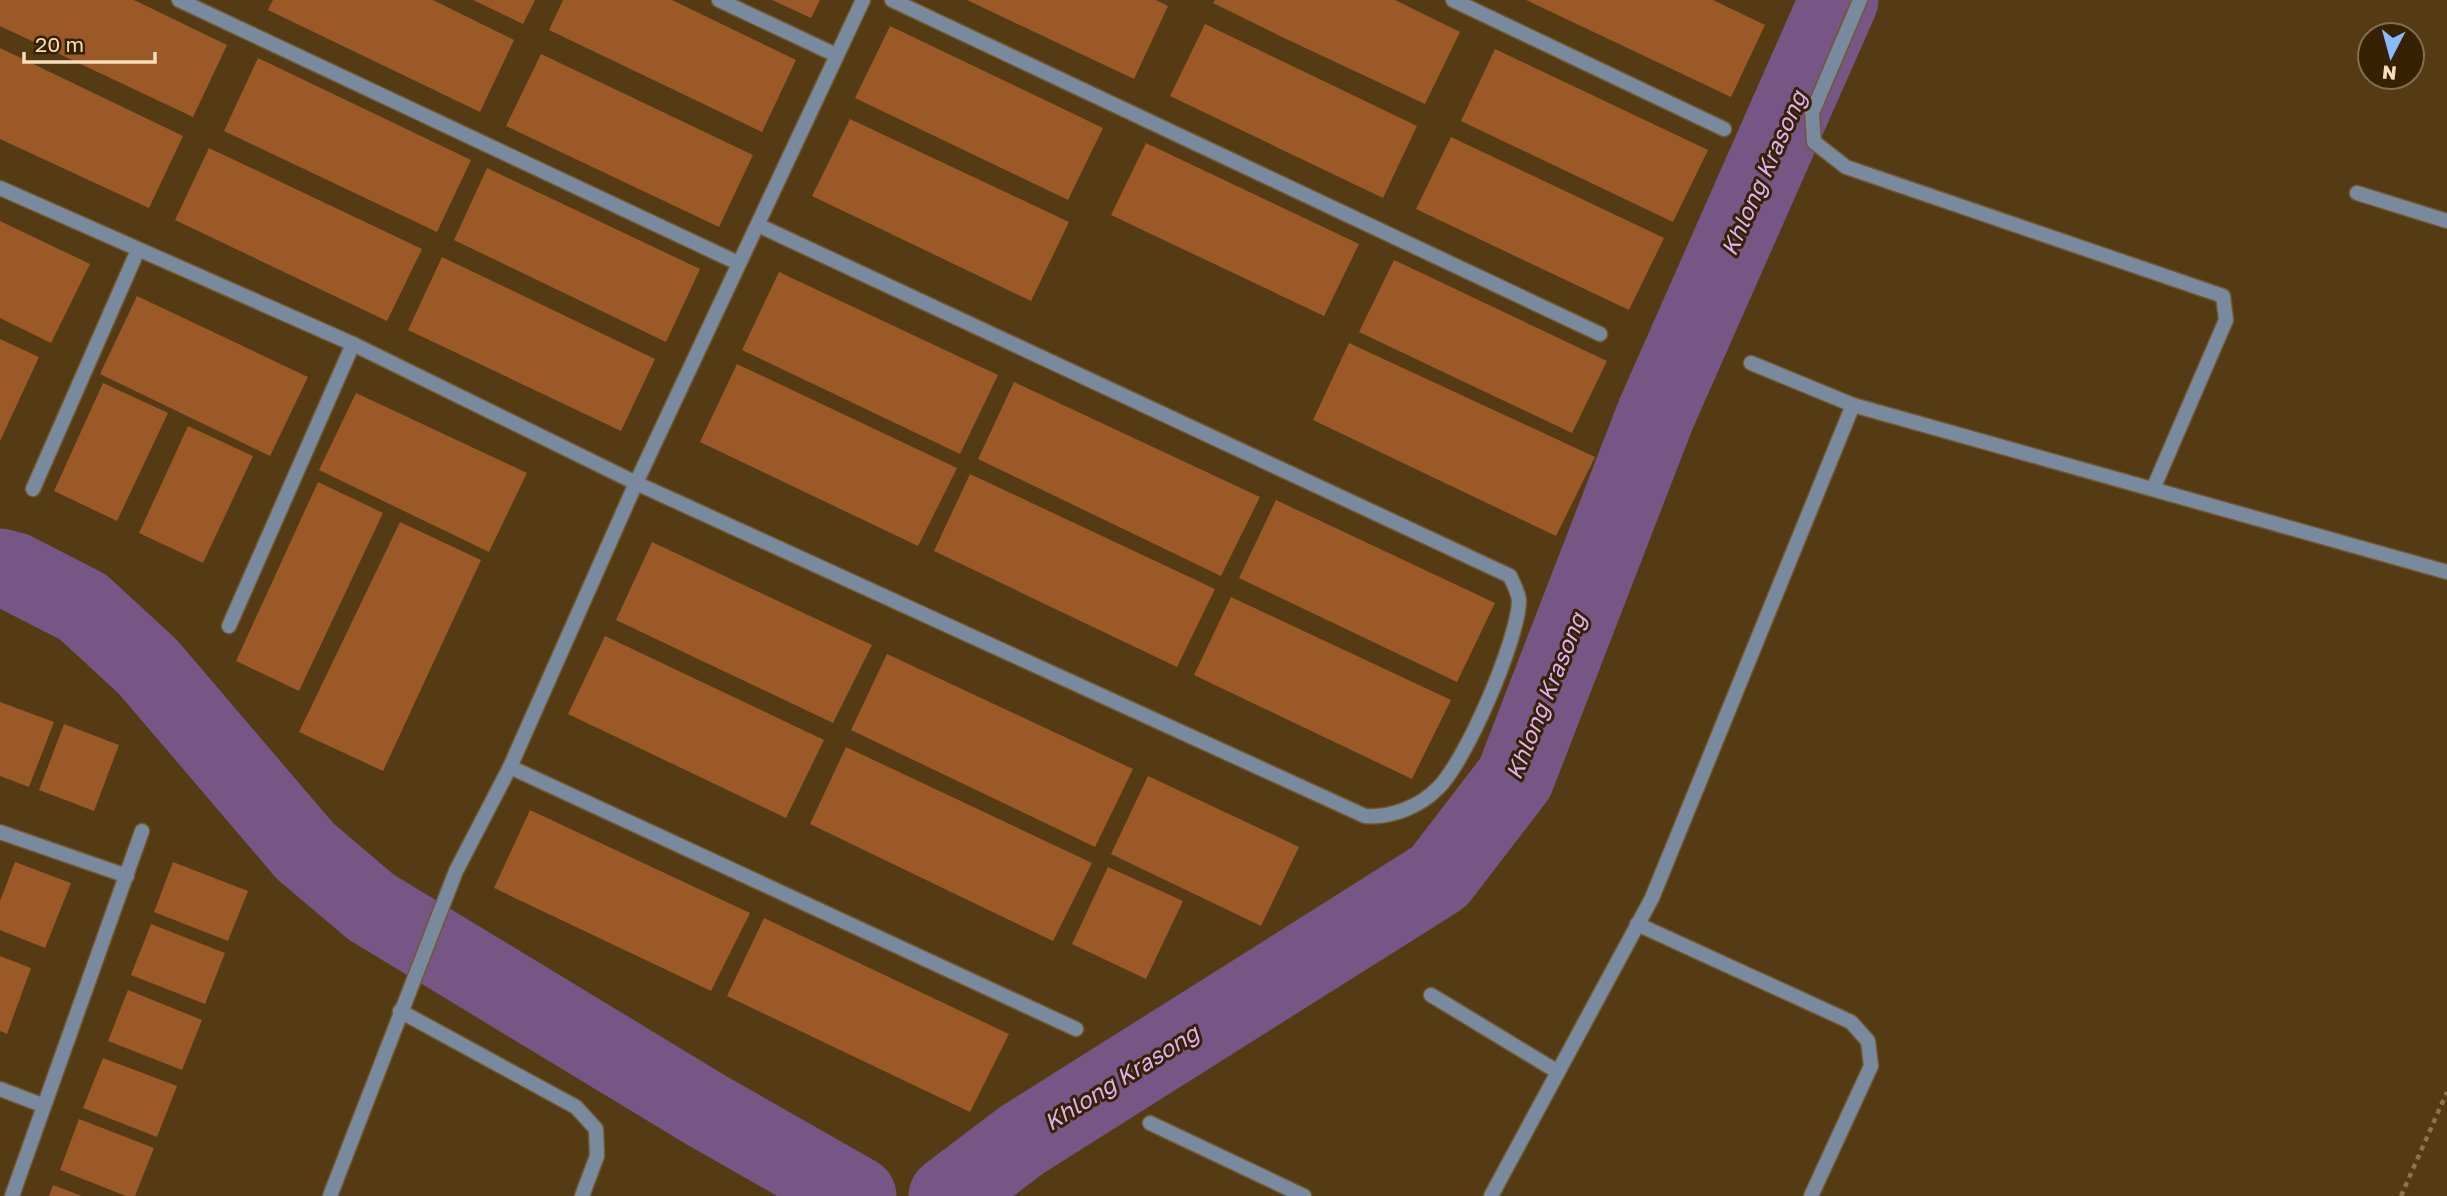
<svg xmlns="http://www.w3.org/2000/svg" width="2447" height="1196" viewBox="0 0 2447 1196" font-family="'Golos Text',sans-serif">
<rect width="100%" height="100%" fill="#543b14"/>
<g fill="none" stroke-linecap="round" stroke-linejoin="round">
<!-- river -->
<g stroke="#775685" stroke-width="79">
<path d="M 0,568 L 15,572 L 83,607 L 148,667 L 305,851 L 371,907 L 706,1110 L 857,1196"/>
<path d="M 948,1196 L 1022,1140 L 1439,877 L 1515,778 L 1656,414 L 1839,0"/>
</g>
</g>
<!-- building -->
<g fill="#9a5927">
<path d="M 0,0 L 134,0 L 227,45 L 193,117 L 0,26 Z"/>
<path d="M 273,0 L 433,0 L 514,40 L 480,112 L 268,10 Z"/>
<path d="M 473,0 L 535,0 L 523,24 Z"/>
<path d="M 563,0 L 672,0 L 796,60 L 762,132 L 549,30 Z"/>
<path d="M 772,0 L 820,0 L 811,18 Z"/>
<path d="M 967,0 L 1156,0 L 1168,6 L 1134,79 Z"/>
<path d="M 1215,0 L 1395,0 L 1460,32 L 1425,104 L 1282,37 L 1213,3 Z"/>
<path d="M 1526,0 L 1713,0 L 1765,25 L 1731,97 Z"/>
<path d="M 1205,24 L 1417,126 L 1383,198 L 1170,96 Z"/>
<path d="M 890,26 L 1103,128 L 1068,200 L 855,98 Z"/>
<path d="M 0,48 L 183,136 L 149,208 L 0,139 Z"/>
<path d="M 1495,49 L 1708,150 L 1673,222 L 1461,121 Z"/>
<path d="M 541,54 L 753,155 L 719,227 L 506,126 Z"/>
<path d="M 258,58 L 471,160 L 437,232 L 224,131 Z"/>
<path d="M 850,119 L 1069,222 L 1031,301 L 812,196 Z"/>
<path d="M 1451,137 L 1664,238 L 1629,310 L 1416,209 Z"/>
<path d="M 1146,143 L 1359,244 L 1324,316 L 1111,215 Z"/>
<path d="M 209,148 L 422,249 L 387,321 L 175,220 Z"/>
<path d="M 487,168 L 700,269 L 666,342 L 454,240 Z"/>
<path d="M 0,221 L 90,264 L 51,343 L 0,318 Z"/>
<path d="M 442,257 L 655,359 L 621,431 L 408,330 Z"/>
<path d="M 1394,260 L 1607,361 L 1572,433 L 1359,332 Z"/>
<path d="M 779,272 L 998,375 L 960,454 L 742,350 Z"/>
<path d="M 137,296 L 308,377 L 270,456 L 100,374 Z"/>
<path d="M 0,339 L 39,357 L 0,441 Z"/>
<path d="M 1349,343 L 1595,457 L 1556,536 L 1313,420 Z"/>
<path d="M 737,364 L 957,468 L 918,546 L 700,442 Z"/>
<path d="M 1014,382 L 1260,497 L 1221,576 L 978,459 Z"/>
<path d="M 103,383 L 168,413 L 117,521 L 54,491 Z"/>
<path d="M 356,393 L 527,473 L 489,552 L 319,470 Z"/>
<path d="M 188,426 L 253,456 L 203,563 L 139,533 Z"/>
<path d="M 970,474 L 1215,589 L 1177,667 L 934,551 Z"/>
<path d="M 318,482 L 383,513 L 299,691 L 236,661 Z"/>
<path d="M 1276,500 L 1495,603 L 1457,682 L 1239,578 Z"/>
<path d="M 400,522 L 481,560 L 383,771 L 299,732 Z"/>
<path d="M 652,542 L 872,645 L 833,723 L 616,620 Z"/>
<path d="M 1231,597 L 1451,700 L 1412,779 L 1194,675 Z"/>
<path d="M 605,636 L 824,740 L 786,818 L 568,714 Z"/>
<path d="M 887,654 L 1133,769 L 1095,847 L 851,730 Z"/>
<path d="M 0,702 L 54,722 L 29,787 L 0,776 Z"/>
<path d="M 64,724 L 119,745 L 94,811 L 39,790 Z"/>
<path d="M 846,747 L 1092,863 L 1053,941 L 810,824 Z"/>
<path d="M 1148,776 L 1299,847 L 1261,926 L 1111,854 Z"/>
<path d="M 530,810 L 750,913 L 711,991 L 494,888 Z"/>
<path d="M 15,862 L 71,883 L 45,948 L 0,930 L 0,901 Z"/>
<path d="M 173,862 L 248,891 L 228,941 L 154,912 Z"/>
<path d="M 1108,867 L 1183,901 L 1146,979 L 1072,944 Z"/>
<path d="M 764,918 L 1009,1034 L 970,1112 L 727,996 Z"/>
<path d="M 151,924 L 225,953 L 205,1004 L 131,975 Z"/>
<path d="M 0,956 L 31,968 L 7,1034 L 0,1031 Z"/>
<path d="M 128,990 L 202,1020 L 182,1070 L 108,1041 Z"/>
<path d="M 103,1058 L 177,1086 L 157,1137 L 83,1108 Z"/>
<path d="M 79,1119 L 154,1148 L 135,1196 L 126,1196 L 60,1170 Z"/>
<path d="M 53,1185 L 82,1196 L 49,1196 Z"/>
</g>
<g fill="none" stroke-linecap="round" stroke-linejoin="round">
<!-- service casing -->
<g stroke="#715832" stroke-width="17">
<path id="service" d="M 1860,0 L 1812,113 L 1814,142 L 1846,167 L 2223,296 L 2226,320 L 2153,489"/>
</g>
<!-- minor casing -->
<g stroke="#715832" stroke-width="17">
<g id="minor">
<path d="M 179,0 L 738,263"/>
<path d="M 719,0 L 836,55"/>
<path d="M 892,0 L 1600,334"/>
<path d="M 1453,0 L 1724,129"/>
<path d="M 0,188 L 353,344 L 636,483 L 1365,816 C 1390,818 1420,807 1438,788 C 1466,761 1518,640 1519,601 C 1519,594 1513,583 1510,576 L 760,226"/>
<path d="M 2357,193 L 2447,221"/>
<path d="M 1751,363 L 1853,405 L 2447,572"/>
<path d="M 33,489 L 138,250"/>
<path d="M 229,626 L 353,344"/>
<path d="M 510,767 L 1076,1029"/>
<path d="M 0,832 L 127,876"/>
<path d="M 1637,924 L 1851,1022 L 1868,1041 L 1871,1066 L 1811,1196"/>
<path d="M 1431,995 L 1558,1072"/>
<path d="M 400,1011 L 576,1107 L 596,1129 L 597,1156 L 582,1196"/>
<path d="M 0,1089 L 42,1105"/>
<path d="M 1150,1123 L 1304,1196"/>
<path d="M 12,1196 L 142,831"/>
<path d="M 330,1196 L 456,871 L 510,767 L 636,483 L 863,0"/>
<path d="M 1491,1196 L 1652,898 L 1853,405"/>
</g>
</g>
<!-- path -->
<path stroke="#8d734e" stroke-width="4.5" stroke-dasharray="5 5" stroke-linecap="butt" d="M 2401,1196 L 2447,1092"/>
<!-- service -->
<use href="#service" stroke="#798a9f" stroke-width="14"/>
<!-- minor -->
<use href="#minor" stroke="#798a9f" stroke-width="14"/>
</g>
<g text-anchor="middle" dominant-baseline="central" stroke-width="6" stroke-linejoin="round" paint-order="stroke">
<!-- water labels -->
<g font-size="23" font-style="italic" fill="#e1aff8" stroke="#362203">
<text transform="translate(1763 173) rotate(-66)">Khlong Krasong</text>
<text transform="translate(1545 696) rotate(-68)">Khlong Krasong</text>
<text transform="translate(1121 1077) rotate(-32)">Khlong Krasong</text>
</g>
</g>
<!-- north arrow -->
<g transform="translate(2391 56) rotate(186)"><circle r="33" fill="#362203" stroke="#836d4d" stroke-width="2"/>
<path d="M0-5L12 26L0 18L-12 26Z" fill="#88bafc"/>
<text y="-10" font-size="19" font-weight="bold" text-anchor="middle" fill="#f7ddbb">N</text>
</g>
<!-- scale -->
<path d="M24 52v10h131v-10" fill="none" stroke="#f7ddbb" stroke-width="3.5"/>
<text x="35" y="52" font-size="21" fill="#f7ddbb" stroke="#362203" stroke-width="5" paint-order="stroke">20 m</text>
</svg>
